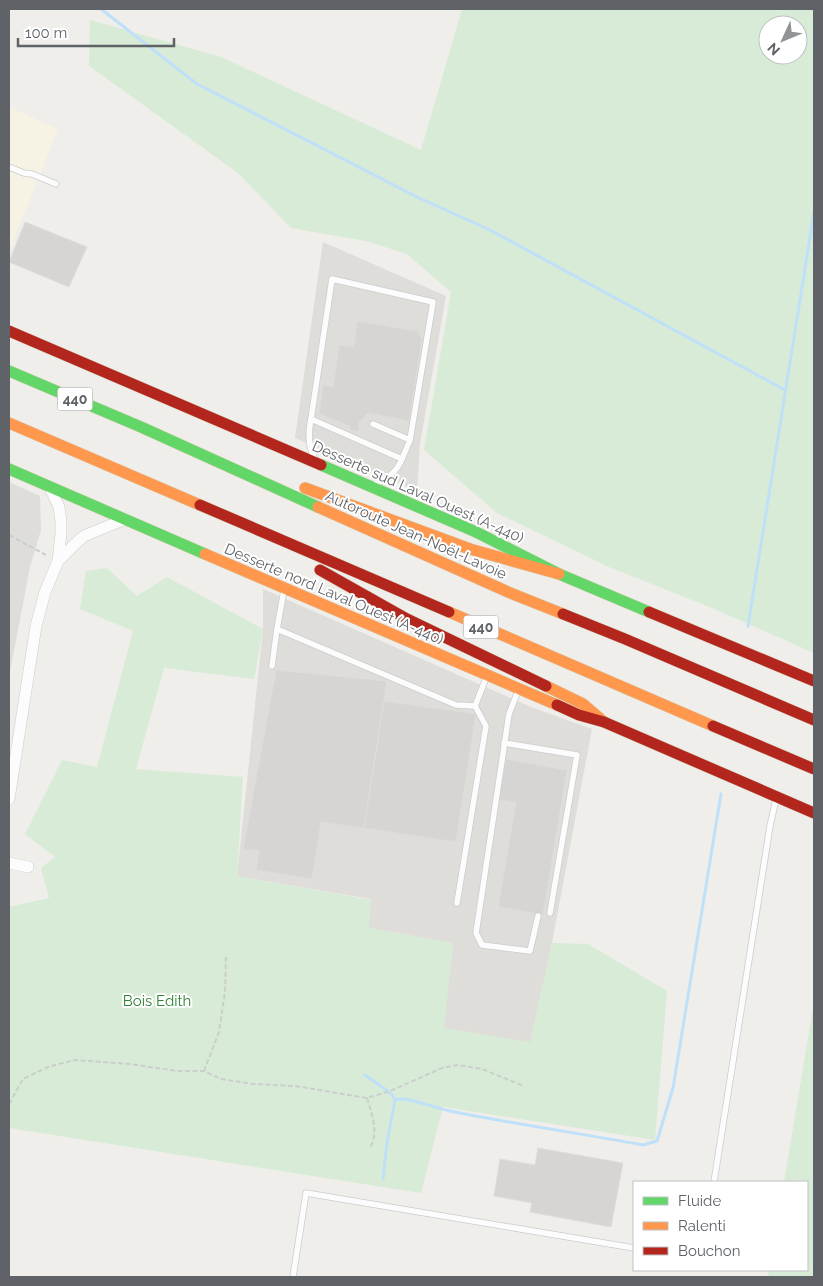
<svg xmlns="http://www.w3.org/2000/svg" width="823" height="1286" viewBox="0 0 823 1286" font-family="Raleway,sans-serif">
<rect width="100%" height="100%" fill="#efeeea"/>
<!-- commercial -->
<path fill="#f7f3e4" d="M 9,107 L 58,129 L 9,251 Z"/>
<!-- industrial -->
<g fill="#dfddda">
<path d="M 323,242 L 446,296 L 420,444 L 417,491 L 295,438 Z"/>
<path d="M 9,482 L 40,496 L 41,530 L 30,567 L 9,677 Z"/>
<path d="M 263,589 L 531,707 L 592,729 L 552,943 L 531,1043 L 443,1028 L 453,943 L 368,928 L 370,899 L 237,876 L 263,629 Z"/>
</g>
<!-- green -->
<g fill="#d8ebd6" fill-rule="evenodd">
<path d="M 462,9 L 814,9 L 814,653 L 712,608 L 609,567 L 497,513 L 424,450 L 451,292 L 407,254 L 366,241 L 291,228 L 238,173 L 89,66 L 90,20 L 221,57 L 421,150 ZM 768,25 L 798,25 L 798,55 L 768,55 Z"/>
<path d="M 107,568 L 137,596 L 167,577 L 263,629 L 254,679 L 164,668 L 136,769 L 243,777 L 237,876 L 371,900 L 369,928 L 453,943 L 444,1028 L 530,1042 L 552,943 L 588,944 L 667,991 L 655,1140 L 443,1107 L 421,1193 L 9,1128 L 9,907 L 49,898 L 41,868 L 55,857 L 25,834 L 62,760 L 97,767 L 133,631 L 80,609 L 86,571 Z"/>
<path d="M 814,1002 L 814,1277 L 768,1277 L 769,1270 L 807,1270 L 807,1182 L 784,1182 Z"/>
</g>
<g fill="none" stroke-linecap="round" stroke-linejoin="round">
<!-- stream -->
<g stroke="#bfe0f9" stroke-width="3">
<path d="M 101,9 L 197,84 L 419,198 L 490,230 L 785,390"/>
<path d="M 748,626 L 814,212"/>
<path d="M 365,1075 L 389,1092 L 392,1095 L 395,1100"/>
<path d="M 383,1179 L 387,1143 L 395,1100 C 405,1095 437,1109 450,1111 C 514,1124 578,1133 643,1145 L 657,1141 L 673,1088 L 721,794"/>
</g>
</g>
<!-- building -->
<g fill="#d6d5d3" stroke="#deddd9">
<path d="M 25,222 L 87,247 L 69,287 L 9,262 Z"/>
<path d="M 357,321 L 417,331 L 422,339 L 409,421 L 368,413 L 359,422 L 359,431 L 350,430 L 350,426 L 319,414 L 323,385 L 333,387 L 339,345 L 354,347 Z"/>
<path d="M 276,670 L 387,681 L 364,828 L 321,822 L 312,879 L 256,870 L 259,851 L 243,849 Z"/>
<path d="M 384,701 L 476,714 L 456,842 L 364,828 Z"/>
<path d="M 506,759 L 567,770 L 543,915 L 498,907 L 516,802 L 498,800 Z"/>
<path d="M 538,1148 L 623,1163 L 611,1227 L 530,1212 L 532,1203 L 494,1196 L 500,1159 L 535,1165 Z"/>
</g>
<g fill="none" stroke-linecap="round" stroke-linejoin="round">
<!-- lane casing -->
<g stroke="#cbcccc" stroke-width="7">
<g id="lane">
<path d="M 9,167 L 24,173 L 32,174 L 56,184"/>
<path d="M 311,419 L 332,279 L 433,302 L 410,440"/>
<path d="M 373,424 L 410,440 L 402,459"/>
<path d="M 314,458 C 308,445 308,433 311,419 L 402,459 C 397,471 388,479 375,484"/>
<path d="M 284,590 L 277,629 L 456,705 L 475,706 L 486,678"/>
<path d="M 272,666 L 277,629"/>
<path d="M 518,691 L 509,714 L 476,933 L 482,945 L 530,951 L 538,916"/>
<path d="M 504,743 L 577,755 L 550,913"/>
<path d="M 457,903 L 486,726 L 475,706"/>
<path d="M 714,1182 L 770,826 L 776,799"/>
<path d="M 293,1277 L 306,1193 L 634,1248"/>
</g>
</g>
<!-- street casing -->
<g stroke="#cbcccc" stroke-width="12">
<g id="street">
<path d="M 58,561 L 77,542 L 84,536 L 123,520"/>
<path d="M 9,799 L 36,626 L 45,592 L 58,561 L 61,533 L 61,522 L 59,507 L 50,488"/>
<path d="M 9,863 L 28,867"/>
</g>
</g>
<!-- fast casing -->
<g stroke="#d7ceb8" stroke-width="12">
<g id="fast">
<path d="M 9,371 L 141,427 L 318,507"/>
<path d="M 321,465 L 476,532 L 559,574 L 649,612"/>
<path d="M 9,469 L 205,554"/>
</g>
</g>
<!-- slow casing -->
<g stroke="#d7ceb8" stroke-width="12">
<g id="slow">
<path d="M 9,423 L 200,505"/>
<path d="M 305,488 L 470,549 L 559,574"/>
<path d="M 318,507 L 508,592 L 563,614"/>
<path d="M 205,554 L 557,705"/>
<path d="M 449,612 L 713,726"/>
<path d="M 546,686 L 583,704 L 604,722"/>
</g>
</g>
<!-- jam casing -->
<g stroke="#d7ceb8" stroke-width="12">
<g id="jam">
<path d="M 9,331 L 321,465"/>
<path d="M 200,505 L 449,612"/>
<path d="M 320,570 L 407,619 L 546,686"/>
<path d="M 649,612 L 814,681"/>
<path d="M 563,614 L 625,639 L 814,720"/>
<path d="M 557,705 L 579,715 L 604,722 L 814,813"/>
<path d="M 713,726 L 814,769"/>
</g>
</g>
<!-- path -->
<g stroke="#cacfcc" stroke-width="2" stroke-dasharray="5 2.5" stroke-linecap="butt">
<path d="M 9,535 L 46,555"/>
<path d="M 204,1071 L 219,1032 L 225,992 L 226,954"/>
<path d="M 367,1098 C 372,1115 379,1132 370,1148"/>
<path d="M 9,1104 L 23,1079 L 48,1067 L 74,1060 L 130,1064 L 177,1071 L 204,1071 L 221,1079 L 253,1084 L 295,1086 L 367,1098 L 390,1091 L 442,1068 L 458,1065 L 482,1069 L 524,1086"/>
</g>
<!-- lane -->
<use href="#lane" stroke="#fdfcfc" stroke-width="5.5"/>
<!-- street -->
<use href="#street" stroke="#fdfcfc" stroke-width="11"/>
<!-- fast -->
<use href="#fast" stroke="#63d668" stroke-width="11"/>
<!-- slow -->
<use href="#slow" stroke="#ff974d" stroke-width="11"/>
<!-- jam -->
<use href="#jam" stroke="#b3261e" stroke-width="11"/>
</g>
<g text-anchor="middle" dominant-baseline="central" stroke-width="4" stroke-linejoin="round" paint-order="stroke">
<!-- shield labels -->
<g fill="#fff" stroke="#8f9295" stroke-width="1">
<rect x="57.5" y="387.5" width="35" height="23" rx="4"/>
<rect x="463.5" y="615.5" width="35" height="23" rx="4"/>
</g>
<g font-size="14" font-weight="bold" fill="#5f6368">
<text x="75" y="399">440</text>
<text x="481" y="627">440</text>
</g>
<!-- street labels -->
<g font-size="15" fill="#5f6368" stroke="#fff">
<text transform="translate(418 492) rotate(24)">Desserte sud Laval Ouest (A-440)</text>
<text transform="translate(416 535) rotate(24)">Autoroute Jean-Noël-Lavoie</text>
<text transform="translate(334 594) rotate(23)">Desserte nord Laval Ouest (A-440)</text>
</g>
<!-- park labels -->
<g font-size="15" fill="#348238" stroke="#fff">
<text x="157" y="1001">Bois Edith</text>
</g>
</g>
<!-- border -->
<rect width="823" height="1286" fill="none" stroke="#5f6368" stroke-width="20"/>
<!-- legend -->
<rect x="633" y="1181" width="175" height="90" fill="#ffffff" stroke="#bfc1c3"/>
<rect x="643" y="1197" width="25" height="8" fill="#63d668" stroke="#bfc1c3"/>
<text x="678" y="1206" font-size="15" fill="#5f6368">Fluide</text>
<rect x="643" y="1222" width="25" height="8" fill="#ff974d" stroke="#bfc1c3"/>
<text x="678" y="1231" font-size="15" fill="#5f6368">Ralenti</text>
<rect x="643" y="1247" width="25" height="8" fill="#b3261e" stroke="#bfc1c3"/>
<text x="678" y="1256" font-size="15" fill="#5f6368">Bouchon</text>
<!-- north arrow -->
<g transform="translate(783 40) rotate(226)"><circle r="24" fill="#ffffff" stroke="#bfc1c3"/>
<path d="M0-4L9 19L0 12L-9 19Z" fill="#919496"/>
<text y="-8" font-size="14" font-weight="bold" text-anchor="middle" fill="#5f6368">N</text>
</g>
<!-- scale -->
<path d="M18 38v8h156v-8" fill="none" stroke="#5f6368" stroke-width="2.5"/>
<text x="25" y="38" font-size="15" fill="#5f6368" stroke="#ffffff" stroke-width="4" paint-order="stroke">100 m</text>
</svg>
